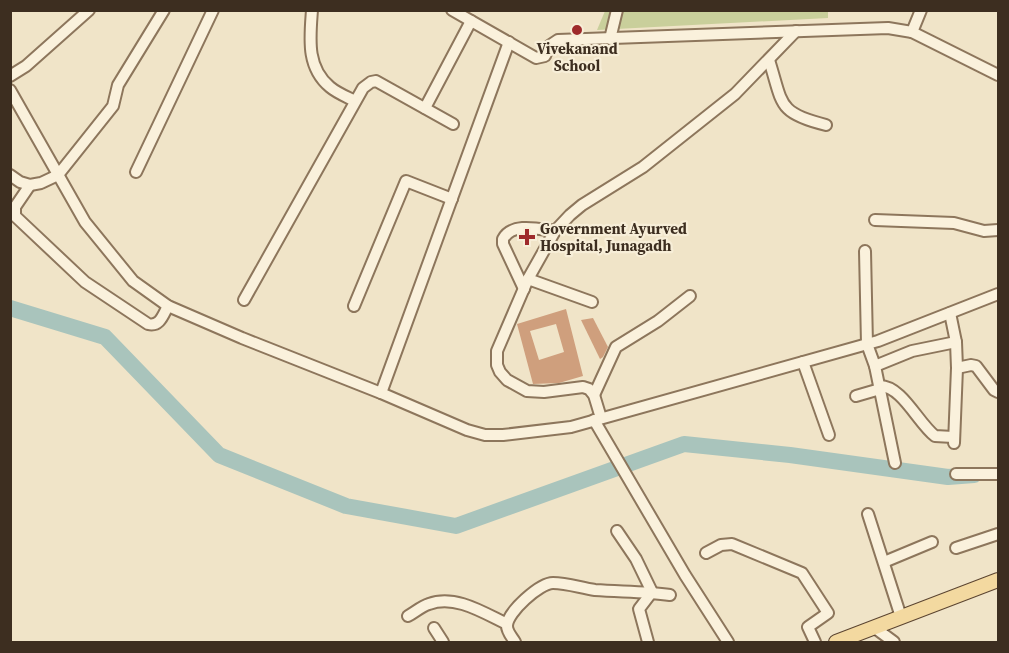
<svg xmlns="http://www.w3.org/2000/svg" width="1009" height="653" viewBox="0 0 1009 653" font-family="'Source Serif 4',serif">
<rect width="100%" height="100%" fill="#f0e4c8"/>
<!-- green -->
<path fill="#c9cf9b" d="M 605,11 L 828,11 L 828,18 L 597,30 Z"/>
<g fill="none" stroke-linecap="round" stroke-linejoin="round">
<!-- river -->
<path stroke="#a9c4bc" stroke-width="16" d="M 10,308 L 105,337 L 219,455 L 346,506 L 456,526 L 684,444 L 790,455 L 948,477 L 974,475"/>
</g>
<!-- building -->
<g fill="#cf9f7d" fill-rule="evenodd">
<path d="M 566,309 L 583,376 L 559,383 L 533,384 L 517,324 ZM 556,324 L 564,352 L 539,360 L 530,331 Z"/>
<path d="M 593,318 L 608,347 L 603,357 L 600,359 L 581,320 Z"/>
</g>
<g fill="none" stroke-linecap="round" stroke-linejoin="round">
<!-- minor casing -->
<g stroke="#8d765c" stroke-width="14">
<g id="minor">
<path d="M 312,10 C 310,38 306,67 330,87 C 337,93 347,97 355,101"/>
<path d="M 452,10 L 536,58 L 545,56 L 549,46 L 558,40 L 888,28 L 912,32 L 998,75"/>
<path d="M 912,32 L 921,10"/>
<path d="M 610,39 L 617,10"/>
<path d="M 769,60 C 783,104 777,113 826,125"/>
<path d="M 10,76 L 26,66 L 89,10"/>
<path d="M 10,90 L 85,222 L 133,281 L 168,306 L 242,338 L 381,393 L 467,430 L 485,435 L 503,435 L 571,427 L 878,341 L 998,294"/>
<path d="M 425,108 L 471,21"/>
<path d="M 136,172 L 213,10"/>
<path d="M 10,175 L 20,182 L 30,185 L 41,183 L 58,175 L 113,106 L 118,85 L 164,10"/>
<path d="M 30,185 L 15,207 L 15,216 L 85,282 L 148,324 C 160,327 163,315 168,306"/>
<path d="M 875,220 L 954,223 L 984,231 L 998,230"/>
<path d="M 865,251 L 867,344 L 875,366 L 895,463"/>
<path d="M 528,279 L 592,302"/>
<path d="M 524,289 L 503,244 L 503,239 C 512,222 539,229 555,231"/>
<path d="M 244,300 L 363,88 L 371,82 L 376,81 L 453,124"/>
<path d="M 354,306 L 406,181 L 452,199"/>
<path d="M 950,313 L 956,342 L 957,368 L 954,443"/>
<path d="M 803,362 L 829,435"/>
<path d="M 875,366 L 912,351 L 956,342"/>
<path d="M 957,368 L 971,365 L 976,366 L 994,390 L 998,392"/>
<path d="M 880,386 C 902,386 918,423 935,436 L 953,437"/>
<path d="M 381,393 L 509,42"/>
<path d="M 594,395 L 616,347 L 658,321 L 690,296"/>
<path d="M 856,396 L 880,389"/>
<path d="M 601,418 L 594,395 L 589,389 L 583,387 L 544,392 L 527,391 L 507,380 L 500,372 L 497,365 L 497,351 L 528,279 L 555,231 L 570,215 L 582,205 L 643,167 L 735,94 L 796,31"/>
<path d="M 594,420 L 685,575 L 728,642"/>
<path d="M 956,474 L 998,474"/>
<path d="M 868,514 L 901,617"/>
<path d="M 617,531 L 636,559 L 652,592 L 639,609 L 648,642"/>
<path d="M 956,548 L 998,534"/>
<path d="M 706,553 L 721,545 L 732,544 L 802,573 L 828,613 L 808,627 L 815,642"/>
<path d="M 884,562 L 932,542"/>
<path d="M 408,616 C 415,612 422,606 429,604 C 455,594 484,613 507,624"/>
<path d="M 434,628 L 443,642"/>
<path d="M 875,628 L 894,642"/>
<path d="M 515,642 C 512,637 507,632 507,626 C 507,612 540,583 553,583 C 567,583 581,588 595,590 C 620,592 645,591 670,595"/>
</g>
</g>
<!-- major casing -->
<g stroke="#5b4430" stroke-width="16">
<path id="major" d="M 836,642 L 998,580"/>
</g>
<!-- minor -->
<use href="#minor" stroke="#faf1dc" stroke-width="10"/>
<!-- major -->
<use href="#major" stroke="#f3d9a0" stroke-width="14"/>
</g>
<!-- markers -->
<g fill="#9e2a2b" stroke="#f7eed8" stroke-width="2">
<circle cx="577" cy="30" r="6"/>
<path d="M524 228h6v6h6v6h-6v6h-6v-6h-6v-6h6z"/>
</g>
<g text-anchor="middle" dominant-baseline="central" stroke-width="4.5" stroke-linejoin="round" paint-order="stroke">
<!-- poi labels -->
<g font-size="15" font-weight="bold" fill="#3d2e20" stroke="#f7eed8">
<text x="577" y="48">Vivekanand<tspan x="577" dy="17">School</tspan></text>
<text x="540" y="228" text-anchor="start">Government Ayurved<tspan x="540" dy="17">Hospital, Junagadh</tspan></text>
</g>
</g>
<!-- border -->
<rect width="1009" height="653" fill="none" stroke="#3d2e20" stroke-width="24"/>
</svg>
